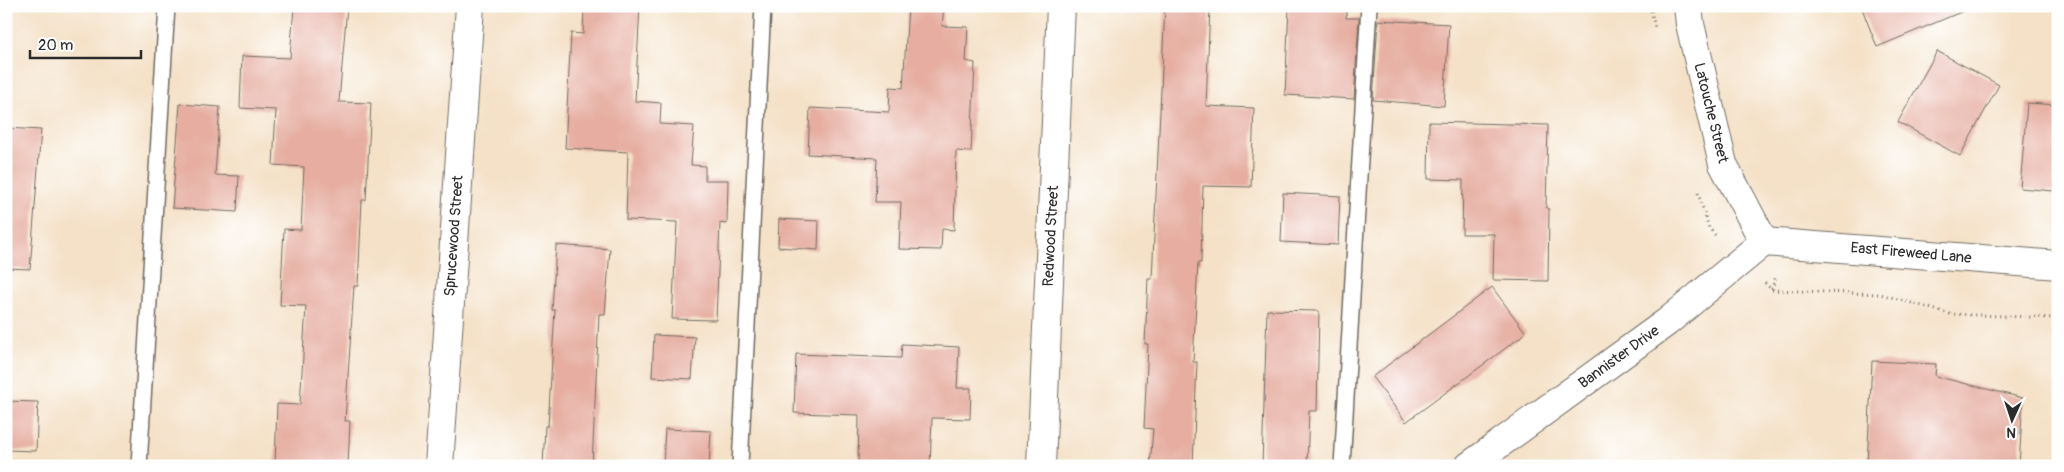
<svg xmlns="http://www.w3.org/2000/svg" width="2064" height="472" viewBox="0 0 2064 472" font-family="Pangolin,sans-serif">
<defs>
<pattern id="grass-dots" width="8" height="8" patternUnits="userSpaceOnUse" patternTransform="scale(1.25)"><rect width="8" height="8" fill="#a2c670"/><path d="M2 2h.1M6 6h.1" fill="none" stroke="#84a15c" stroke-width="1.8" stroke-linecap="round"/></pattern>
</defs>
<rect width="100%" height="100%" fill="#fff"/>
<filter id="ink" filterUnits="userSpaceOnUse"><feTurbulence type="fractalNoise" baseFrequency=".02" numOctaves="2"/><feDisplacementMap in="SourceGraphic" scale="10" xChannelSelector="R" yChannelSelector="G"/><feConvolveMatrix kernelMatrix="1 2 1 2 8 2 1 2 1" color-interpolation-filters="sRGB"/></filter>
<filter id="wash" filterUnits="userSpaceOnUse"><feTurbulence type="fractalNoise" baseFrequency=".0096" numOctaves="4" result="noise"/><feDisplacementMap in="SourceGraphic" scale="20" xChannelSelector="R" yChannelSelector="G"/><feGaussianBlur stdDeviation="1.12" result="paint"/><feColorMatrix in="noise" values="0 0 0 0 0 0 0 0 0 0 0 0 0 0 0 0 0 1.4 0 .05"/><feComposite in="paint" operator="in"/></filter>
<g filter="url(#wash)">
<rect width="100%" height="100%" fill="#f4e1c7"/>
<!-- grass -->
<path fill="url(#grass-dots)" stroke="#66784e" d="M 1663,462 L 1667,466 L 1625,466 L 1628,464 Z"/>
<g id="blocks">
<!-- building -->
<g fill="#e6ada0">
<path d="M 294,6 L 347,6 L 339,102 L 371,103 L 366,200 L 362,200 L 358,286 L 354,286 L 345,421 L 350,421 L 348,466 L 275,466 L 277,404 L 300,405 L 306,306 L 280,305 L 284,229 L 301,230 L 304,167 L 273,165 L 276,110 L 240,108 L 242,56 L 290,58 Z"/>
<path d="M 584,6 L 640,6 L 635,101 L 661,103 L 660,124 L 694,126 L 691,165 L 705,166 L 705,180 L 728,180 L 727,224 L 720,223 L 716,320 L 672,319 L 677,222 L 626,220 L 628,152 L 565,148 L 571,33 L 583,34 Z"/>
<path d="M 908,6 L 944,6 L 942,26 L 968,27 L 966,61 L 975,63 L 971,152 L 956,151 L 954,230 L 942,229 L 941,250 L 899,249 L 901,202 L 875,202 L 877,158 L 808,154 L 810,108 L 889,112 L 890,87 L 903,88 Z"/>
<path d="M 1165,6 L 1210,6 L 1206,106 L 1254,108 L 1251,187 L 1203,186 L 1201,263 L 1198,263 L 1193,362 L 1197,362 L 1193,466 L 1150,466 L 1153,429 L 1144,428 L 1148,344 L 1145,344 L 1148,279 L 1152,279 Z"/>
<path d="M 1289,6 L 1347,6 L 1346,18 L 1359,18 L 1354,99 L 1285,95 Z"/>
<path d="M 1861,6 L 1973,6 L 1973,7 L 1877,47 Z"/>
<path d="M 1378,20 L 1449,24 L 1444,106 L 1373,100 Z"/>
<path d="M 1937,51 L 1999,85 L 1960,156 L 1898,122 Z"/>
<path d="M 2027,103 L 2058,105 L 2058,168 L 2056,168 L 2054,191 L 2020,188 Z"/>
<path d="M 180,104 L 220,107 L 215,175 L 239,176 L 237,212 L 172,208 Z"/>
<path d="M 1429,122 L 1548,125 L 1546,208 L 1549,209 L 1548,281 L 1493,280 L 1494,234 L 1462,234 L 1463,180 L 1428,179 Z"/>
<path d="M 6,128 L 41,130 L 30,269 L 6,268 Z"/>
<path d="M 1283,193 L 1340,196 L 1338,245 L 1281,242 Z"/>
<path d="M 779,219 L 819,221 L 818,250 L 778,247 Z"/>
<path d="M 556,245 L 610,249 L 605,314 L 599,314 L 592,466 L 543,466 L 545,426 L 548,426 L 555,310 L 552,310 Z"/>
<path d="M 1492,287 L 1526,333 L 1406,422 L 1372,377 Z"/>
<path d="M 1267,310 L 1319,311 L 1317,411 L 1309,411 L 1307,466 L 1262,466 Z"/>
<path d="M 654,335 L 695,337 L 692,379 L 652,377 Z"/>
<path d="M 902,344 L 959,347 L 957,388 L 971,388 L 970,419 L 932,418 L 930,466 L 858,466 L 859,415 L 794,413 L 796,354 L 901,358 Z"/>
<path d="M 1872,361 L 1936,364 L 1935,376 L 2023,398 L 2019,466 L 1867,466 Z"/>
<path d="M 6,401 L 38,402 L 36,451 L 6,450 Z"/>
<path d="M 665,429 L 711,431 L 709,466 L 663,466 Z"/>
</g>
</g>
</g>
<g filter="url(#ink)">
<use href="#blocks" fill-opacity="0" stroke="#716b62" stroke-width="1"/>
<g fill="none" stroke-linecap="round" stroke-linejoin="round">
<!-- lane casing -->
<g stroke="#716b62" stroke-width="18">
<g id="lane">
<path d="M 139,466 L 167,6"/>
<path d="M 740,466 L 763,6"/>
<path d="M 1342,466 L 1369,6"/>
</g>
</g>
<!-- street casing -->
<g stroke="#716b62" stroke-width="30">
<g id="street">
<path d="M 1688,6 L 1690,24 L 1723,164 L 1764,242"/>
<path d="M 1764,242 L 2058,265"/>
<path d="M 439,466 L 470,6"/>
<path d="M 1041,466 L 1061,6"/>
<path d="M 1469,466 L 1667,322 L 1764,242"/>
</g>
</g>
<!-- path -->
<g stroke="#716b62" stroke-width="3" stroke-dasharray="1 4" stroke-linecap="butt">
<path d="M 1650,6 L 1655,28"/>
<path d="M 1698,193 L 1709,228 L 1717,237"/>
<path d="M 1765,283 L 1772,290 L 1880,294 L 1950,314 L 2058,318"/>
<path d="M 1772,289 L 1776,276"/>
</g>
<!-- lane -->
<use href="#lane" stroke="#fff" stroke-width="15"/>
<!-- street -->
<use href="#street" stroke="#fff" stroke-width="28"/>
</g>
</g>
<g text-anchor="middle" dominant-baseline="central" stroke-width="4" stroke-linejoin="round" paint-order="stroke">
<!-- street labels -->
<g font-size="15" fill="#2b2b2b" stroke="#fff">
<text transform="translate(1711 113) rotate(76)">Latouche Street</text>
<text transform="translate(454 236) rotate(-86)">Sprucewood Street</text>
<text transform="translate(1051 236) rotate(-87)">Redwood Street</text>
<text transform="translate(1911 253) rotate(5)">East Fireweed Lane</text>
<text transform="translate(1619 357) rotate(-36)">Bannister Drive</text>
</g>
</g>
<!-- margin -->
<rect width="2064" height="472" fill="none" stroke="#fff" stroke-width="25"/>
<!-- north arrow -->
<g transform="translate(2012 420) rotate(183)" stroke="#ffffff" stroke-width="4" paint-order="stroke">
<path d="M0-4L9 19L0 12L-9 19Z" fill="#2b2b2b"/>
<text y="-8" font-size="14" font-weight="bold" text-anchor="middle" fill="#2b2b2b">N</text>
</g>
<!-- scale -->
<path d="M30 50v8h111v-8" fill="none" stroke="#2b2b2b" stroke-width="2.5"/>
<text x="38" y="50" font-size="15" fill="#2b2b2b" stroke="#ffffff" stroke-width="4" paint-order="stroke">20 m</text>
</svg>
